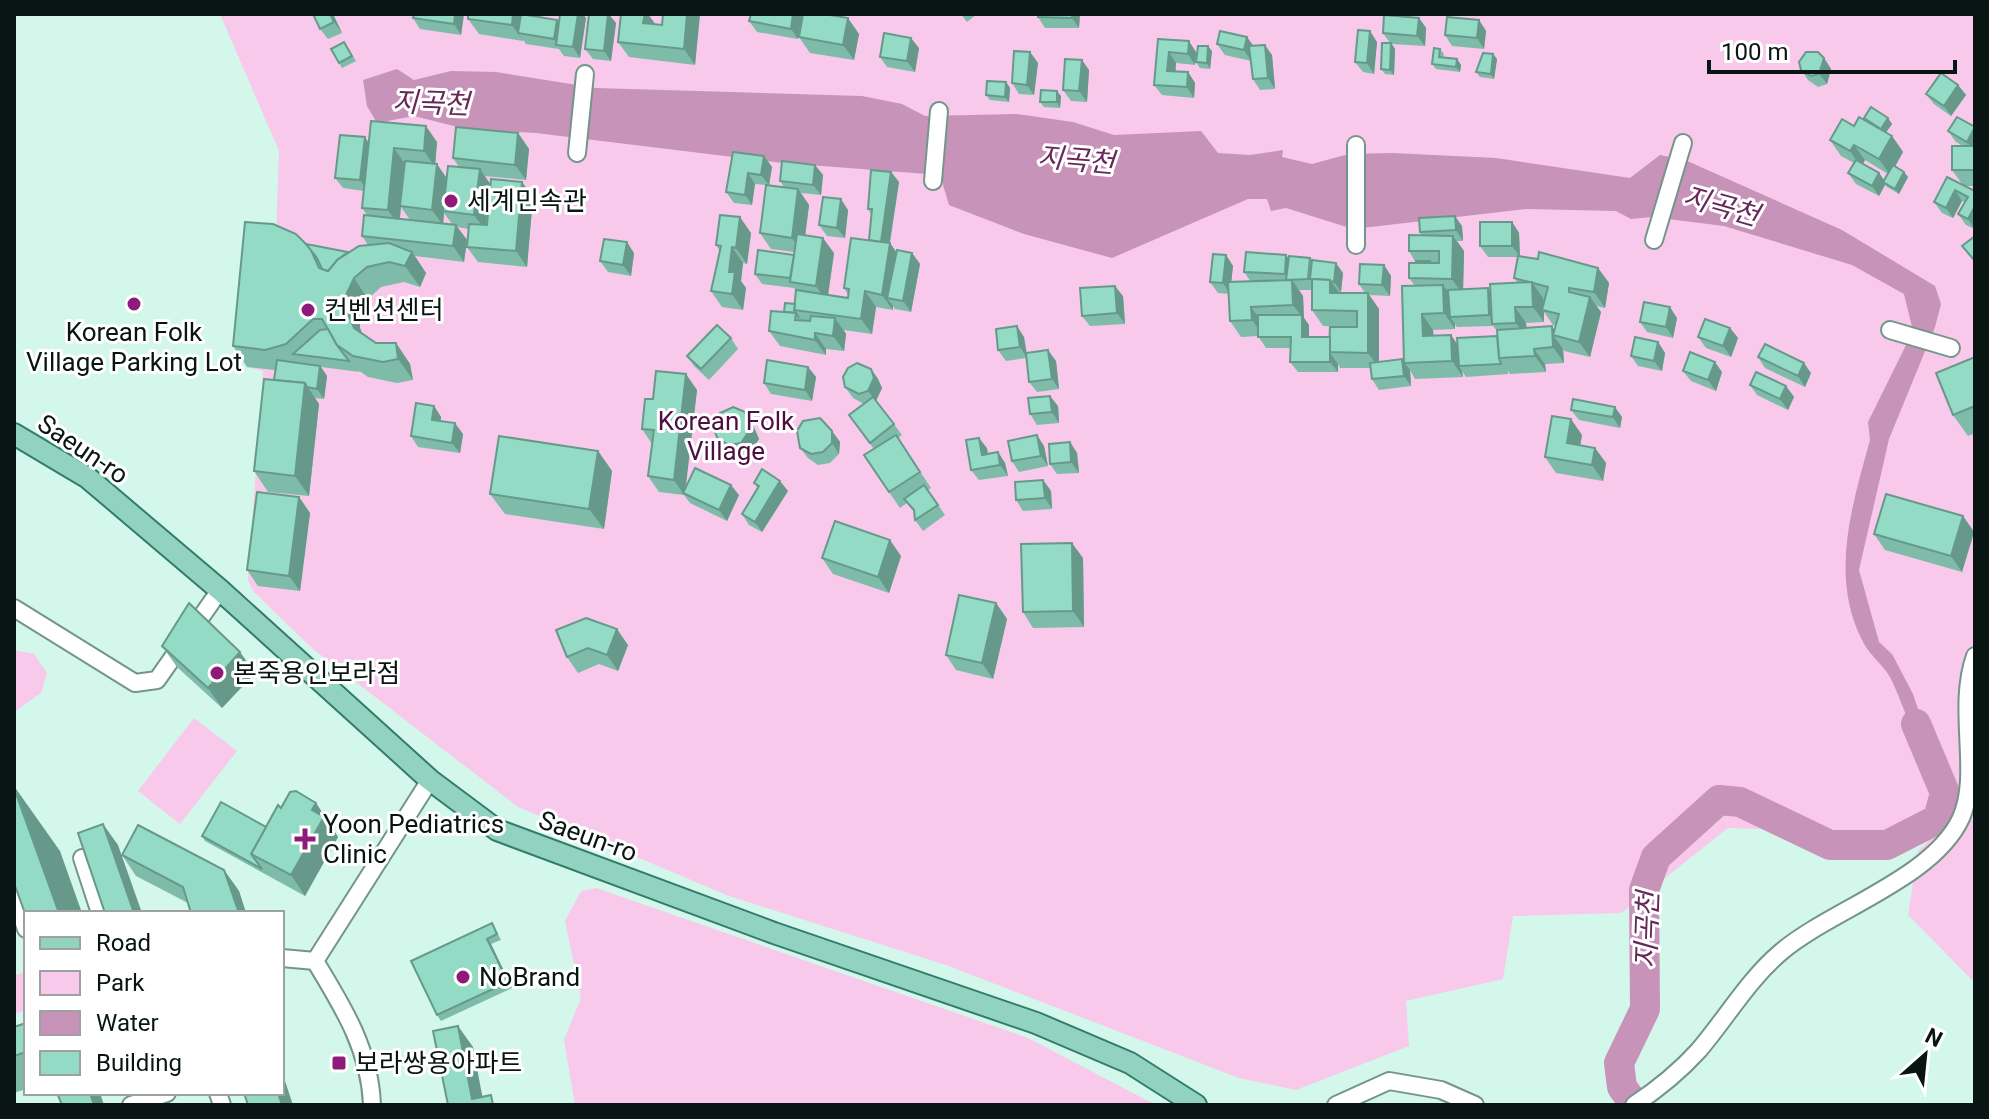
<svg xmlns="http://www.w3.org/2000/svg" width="1989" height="1119" viewBox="0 0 1989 1119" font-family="Roboto,'Noto Sans KR',sans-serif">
<rect width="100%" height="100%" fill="#d4f7eb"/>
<!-- green -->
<g fill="#f8c9ea">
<path d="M 220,14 L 1975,14 L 1975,799 L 1955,796 L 1944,764 L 1927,748 L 1945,793 L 1911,833 L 1728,828 L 1621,913 L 1513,916 L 1503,979 L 1406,1001 L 1409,1046 L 1296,1090 L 1239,1078 L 946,965 L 729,896 L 518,807 L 313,649 L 253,591 L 248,580 L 263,371 L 247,367 L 276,235 L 279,151 Z"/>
<path d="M 14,650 L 34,654 L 47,673 L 41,693 L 14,712 Z"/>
<path d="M 194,718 L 237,751 L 180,824 L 138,791 Z"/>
<path d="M 1975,805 L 1975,983 L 1908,915 L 1918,851 L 1950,820 Z"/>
<path d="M 596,888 L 1028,1038 L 1156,1105 L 575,1105 L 564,1040 L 581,998 L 565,921 L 581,891 Z"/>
<path d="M 23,973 L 26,1010 L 14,1014 L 14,975 Z"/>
</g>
<!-- water -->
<path fill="#c793b8" d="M 397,69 L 414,80 L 451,71 L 496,72 L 596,88 L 862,96 L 902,104 L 925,116 L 1017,114 L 1073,122 L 1114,135 L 1201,131 L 1218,153 L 1250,155 L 1283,150 L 1282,157 L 1312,164 L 1349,154 L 1392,153 L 1496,158 L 1630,178 L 1660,155 L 1685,160 L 1842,230 L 1935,286 L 1941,304 L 1935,327 L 1889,439 L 1859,570 L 1879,642 L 1892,654 L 1913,694 L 1937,766 C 1913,742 1906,711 1892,681 C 1885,666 1870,656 1863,642 C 1829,577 1852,506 1870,440 L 1868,422 L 1913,331 L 1904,294 L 1852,265 L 1724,226 L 1652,217 L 1631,219 L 1616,211 L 1527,209 L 1353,229 L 1286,208 L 1271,211 L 1267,199 L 1248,199 L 1112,258 L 1024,234 L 949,205 L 940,175 L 783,163 L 536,133 L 466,129 L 414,116 L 377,123 L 367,106 L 363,80 Z"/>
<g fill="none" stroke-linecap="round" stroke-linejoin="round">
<!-- river -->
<path stroke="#c793b8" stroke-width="30" d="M 1635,1105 L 1622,1087 L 1619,1063 L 1645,1009 L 1644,890 L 1656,857 L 1719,800 L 1740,802 L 1830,845 L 1887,845 L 1938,819 L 1945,793 L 1916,724"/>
<!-- minor casing -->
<g stroke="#74958a" stroke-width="20">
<g id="minor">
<path d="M 577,153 L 585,74"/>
<path d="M 933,181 L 939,111"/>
<path d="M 1654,240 L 1683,143"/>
<path d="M 1356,245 L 1356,145"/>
<path d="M 1890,330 L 1951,348"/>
<path d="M 14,608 L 135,683 L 157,680 L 220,590"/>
<path d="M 82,858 L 100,913"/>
<path d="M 14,895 L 26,929"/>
<path d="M 282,958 L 315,961"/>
<path d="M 218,1093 L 222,1105"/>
<path d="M 131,1105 L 167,1093"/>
<path d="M 372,1105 C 370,1050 343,1007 315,961 L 430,780"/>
<path d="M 1336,1105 L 1389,1081 L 1441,1090 L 1475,1105"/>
<path d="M 1634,1105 C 1658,1089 1680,1071 1699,1050 C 1727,1017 1748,980 1781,952 C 1830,910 1933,879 1961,818 C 1981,773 1956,709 1975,656"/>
</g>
</g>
<!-- major casing -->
<g stroke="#337c69" stroke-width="24">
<path id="major" d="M 14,434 L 88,478 L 220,590 L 430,780 L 497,830 L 774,933 L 1036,1023 L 1130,1063 L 1196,1105"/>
</g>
<!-- minor -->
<use href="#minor" stroke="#fff" stroke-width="16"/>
<!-- major -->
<use href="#major" stroke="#92d2c1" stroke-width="20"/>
</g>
<!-- wall -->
<g fill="#7ebca9" fill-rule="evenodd">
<path d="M 313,14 L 333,14 L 342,33 L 328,39 L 320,29 Z"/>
<path d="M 464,14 L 461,35 L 420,29 L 413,18 Z"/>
<path d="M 468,14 L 526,14 L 526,15 L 557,20 L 559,23 L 586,18 L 580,58 L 564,56 L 559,49 L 526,44 L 523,40 L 523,41 L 479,34 L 468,19 Z"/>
<path d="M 589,14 L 609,14 L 616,23 L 611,61 L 593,59 L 585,49 Z"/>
<path d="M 663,14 L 700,14 L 695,65 L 629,57 L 618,42 L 656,25 L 662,25 Z"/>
<path d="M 961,14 L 977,14 L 967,22 Z"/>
<path d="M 1038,14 L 1080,14 L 1079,28 L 1045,28 L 1038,17 Z"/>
<path d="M 802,17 L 798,39 L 757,32 L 749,21 Z"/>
<path d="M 1419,18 L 1426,28 L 1425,46 L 1392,44 L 1395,49 L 1394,75 L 1385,74 L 1381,69 L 1390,43 L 1383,33 Z"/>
<path d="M 1479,20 L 1486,31 L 1484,49 L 1452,46 L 1445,35 Z"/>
<path d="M 859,34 L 854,60 L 810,53 L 799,37 Z"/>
<path d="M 1158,39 L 1196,52 L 1195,65 L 1176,63 L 1175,71 L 1188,72 L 1195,83 L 1194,98 L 1162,95 L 1154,85 Z"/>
<path d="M 344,42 L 356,61 L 342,68 L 339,63 Z"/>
<path d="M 1377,42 L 1374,74 L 1363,72 L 1355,62 Z"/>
<path d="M 1217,44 L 1253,46 L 1272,55 L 1275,89 L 1260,90 L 1253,79 L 1251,61 L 1225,55 Z"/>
<path d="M 919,48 L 915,72 L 887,67 L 880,57 Z"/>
<path d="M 1440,49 L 1444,54 L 1443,57 L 1457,59 L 1461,65 L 1460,72 L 1436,69 L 1432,64 Z"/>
<path d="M 1212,51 L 1210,69 L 1200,68 L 1196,62 Z"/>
<path d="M 1030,52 L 1038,63 L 1034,95 L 1019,94 L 1012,83 Z"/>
<path d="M 1493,54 L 1497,59 L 1494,79 L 1480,77 L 1476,72 Z"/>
<path d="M 1824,58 L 1831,69 L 1827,84 L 1818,87 L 1808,80 L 1801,70 Z"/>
<path d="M 1089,70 L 1087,102 L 1071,101 L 1063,90 Z"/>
<path d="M 1006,82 L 1010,88 L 1009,102 L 990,100 L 986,95 Z"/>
<path d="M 1958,85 L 1966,95 L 1951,116 L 1934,104 L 1926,94 Z"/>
<path d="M 1061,96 L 1060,108 L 1044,107 L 1040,102 Z"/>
<path d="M 1864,118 L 1888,118 L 1892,124 L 1886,132 L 1892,136 L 1903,152 L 1895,167 L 1904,172 L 1908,177 L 1899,194 L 1887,187 L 1885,185 L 1879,196 L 1856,184 L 1848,173 L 1854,163 L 1841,156 L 1830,140 L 1866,121 ZM 1865,160 L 1888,174 L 1884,180 L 1879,173 L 1863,164 Z"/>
<path d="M 1975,127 L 1975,186 L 1965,186 L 1975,191 L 1975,229 L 1966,225 L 1958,214 L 1965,202 L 1962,201 L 1953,218 L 1942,213 L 1934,202 L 1962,184 L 1952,170 L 1963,146 L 1956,142 L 1948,131 Z"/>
<path d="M 518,133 L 529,149 L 526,180 L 484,176 L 491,185 L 486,225 L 533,197 L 527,267 L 478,262 L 467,247 L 469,229 L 457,227 L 467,240 L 464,262 L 415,256 L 426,273 L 420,287 L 404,282 L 381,287 L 368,299 L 360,316 L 360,328 L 362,334 L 376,343 L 396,343 L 410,364 L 413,380 L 397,383 L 368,377 L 358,370 L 360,372 L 321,367 L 327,376 L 324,399 L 315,398 L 319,404 L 309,496 L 268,492 L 254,471 L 275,370 L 247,367 L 233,346 L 306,244 L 348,252 L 368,245 L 362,236 L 367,215 L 362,208 L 364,191 L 343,188 L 335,178 L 369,143 L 437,142 L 435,164 L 446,178 L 459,167 L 453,158 ZM 401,207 L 410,220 L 400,219 ZM 444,213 L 452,224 L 443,223 Z"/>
<path d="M 764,156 L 772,167 L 769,185 L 784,187 L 780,181 L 815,165 L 823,175 L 821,195 L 801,193 L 809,205 L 805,235 L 834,253 L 828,295 L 848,298 L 848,295 L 844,288 L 869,240 L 871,214 L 868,209 L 891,172 L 899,182 L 890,243 L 896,252 L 912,253 L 920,264 L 911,312 L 895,309 L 893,306 L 893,310 L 876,307 L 872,334 L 844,330 L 846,334 L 844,351 L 826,349 L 826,355 L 780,346 L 769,331 L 784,312 L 795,304 L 796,291 L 794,288 L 762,284 L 755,274 L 794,255 L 794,252 L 771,249 L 760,233 L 766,185 L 755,184 L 752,205 L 734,203 L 726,192 Z"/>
<path d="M 848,210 L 845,238 L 827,236 L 819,225 Z"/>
<path d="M 1512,222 L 1519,233 L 1520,256 L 1598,268 L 1609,283 L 1605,308 L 1596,306 L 1601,312 L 1590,357 L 1564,351 L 1563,349 L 1564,363 L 1545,364 L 1546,372 L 1510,374 L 1508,371 L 1508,374 L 1466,377 L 1462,371 L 1463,377 L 1415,379 L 1410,370 L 1411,386 L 1379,390 L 1372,379 L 1371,368 L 1340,368 L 1338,364 L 1338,372 L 1298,372 L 1290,362 L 1290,348 L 1266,348 L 1258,336 L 1241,337 L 1230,321 L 1229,294 L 1218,293 L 1210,282 L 1226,255 L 1233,266 L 1231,282 L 1251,282 L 1244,272 L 1286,255 L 1289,259 L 1310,258 L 1312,261 L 1343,273 L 1341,292 L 1338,292 L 1339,293 L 1365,293 L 1359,284 L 1384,265 L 1391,276 L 1390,296 L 1369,295 L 1379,309 L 1379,362 L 1402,359 L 1404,362 L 1415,286 L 1409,278 L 1416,263 L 1409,251 L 1421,235 L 1420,232 L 1462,226 L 1463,241 L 1457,241 L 1464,251 L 1463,290 L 1490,292 L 1518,283 L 1514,278 L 1518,257 L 1488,257 L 1480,246 ZM 1299,290 L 1312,290 L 1312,310 L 1323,326 L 1357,327 L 1330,337 L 1309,337 L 1309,325 L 1304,318 L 1303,296 ZM 1544,312 L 1553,325 L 1556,326 L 1555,330 L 1527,328 L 1526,323 L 1544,322 ZM 1455,324 L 1457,327 L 1493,326 L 1497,331 L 1497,336 L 1458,345 L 1434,336 L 1433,330 L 1455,329 Z"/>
<path d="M 751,233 L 747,264 L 743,263 L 741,281 L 746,288 L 743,310 L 722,307 L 711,291 L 720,251 L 716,245 Z"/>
<path d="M 634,253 L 631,276 L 608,272 L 600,261 Z"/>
<path d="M 1123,296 L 1125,324 L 1090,326 L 1082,316 Z"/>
<path d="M 1677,318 L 1673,338 L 1647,332 L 1640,322 Z"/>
<path d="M 1730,328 L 1738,338 L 1731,357 L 1706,348 L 1698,337 Z"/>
<path d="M 1024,337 L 1027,353 L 1056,361 L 1059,389 L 1037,392 L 1029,382 L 1026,358 L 1006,361 L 998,350 Z"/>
<path d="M 731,338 L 738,349 L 709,380 L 694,366 L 687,356 Z"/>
<path d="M 1658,342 L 1665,353 L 1662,371 L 1638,366 L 1631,356 Z"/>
<path d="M 1758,357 L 1811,373 L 1805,387 L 1765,368 Z"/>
<path d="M 1975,357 L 1975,433 L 1968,436 L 1953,415 Z"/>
<path d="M 808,367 L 816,377 L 812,401 L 771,394 L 764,383 Z"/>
<path d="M 871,369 L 878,379 L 882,388 L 876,400 L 902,435 L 898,438 L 931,488 L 928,490 L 945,515 L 923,531 L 915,520 L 915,513 L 907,503 L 900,508 L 889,492 L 874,449 L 849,415 L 864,404 L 853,398 L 845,387 Z"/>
<path d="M 1683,371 L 1722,372 L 1716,391 L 1691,381 Z"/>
<path d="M 1750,385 L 1786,386 L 1794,397 L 1788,410 L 1757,395 Z"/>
<path d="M 697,390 L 685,488 L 739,495 L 727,521 L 690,503 L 684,495 L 659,492 L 648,476 L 652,444 L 642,429 L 653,399 Z"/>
<path d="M 434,406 L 441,417 L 441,421 L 463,434 L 460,453 L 418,447 L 411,436 Z"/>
<path d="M 1058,406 L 1059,423 L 1037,425 L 1030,414 Z"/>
<path d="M 1571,410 L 1622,417 L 1620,428 L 1579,420 Z"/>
<path d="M 752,423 L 759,439 L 749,454 L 737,456 L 726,450 L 718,439 Z"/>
<path d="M 832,431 L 840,442 L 839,454 L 830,463 L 818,465 L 808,458 L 800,448 Z"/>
<path d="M 1582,435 L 1580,445 L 1595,448 L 1606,463 L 1603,481 L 1556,473 L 1545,457 Z"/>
<path d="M 1070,442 L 1077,453 L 1079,473 L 1057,474 L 1050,464 Z"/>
<path d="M 1044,446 L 1048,466 L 1019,472 L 1012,461 Z"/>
<path d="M 987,448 L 988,454 L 998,452 L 1005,463 L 1008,476 L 979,480 L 971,470 Z"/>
<path d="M 598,451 L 612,471 L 604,529 L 505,514 L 490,494 Z"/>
<path d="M 1043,480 L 1051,491 L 1052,509 L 1023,511 L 1016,500 Z"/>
<path d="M 754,483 L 788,491 L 762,532 L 749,525 L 742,514 L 758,489 Z"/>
<path d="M 299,497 L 310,513 L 300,591 L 258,586 L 247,570 Z"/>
<path d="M 1963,516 L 1974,532 L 1962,572 L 1885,550 L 1874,534 Z"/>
<path d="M 901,556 L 889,593 L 833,574 L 822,558 Z"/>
<path d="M 1083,558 L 1084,627 L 1033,628 L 1023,612 Z"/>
<path d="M 996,603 L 1007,619 L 993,679 L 956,670 L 946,655 Z"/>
<path d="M 586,618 L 628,645 L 618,671 L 599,664 L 578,673 L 567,657 Z"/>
<path d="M 162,646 L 255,673 L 222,708 L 177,667 Z"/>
<path d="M 316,803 L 338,837 L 305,896 L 205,841 L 202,836 L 266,827 L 281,808 Z"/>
<path d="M 122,855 L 224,870 L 239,891 L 246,913 L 191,913 L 188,903 L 136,876 Z"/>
<path d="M 492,923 L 501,940 L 491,944 L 512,988 L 441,1021 L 437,1015 Z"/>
<path d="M 26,1023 L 26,1089 L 14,1093 L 14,1027 Z"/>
</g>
<!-- shaded-wall -->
<g fill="#67998a">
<path d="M 330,14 L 333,14 L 342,33 L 334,22 Z"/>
<path d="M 455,14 L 464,14 L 461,35 L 454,24 Z"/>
<path d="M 513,14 L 526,14 L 524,34 L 518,33 L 523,41 L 512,25 Z"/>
<path d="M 578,14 L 583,14 L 586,18 L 580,58 L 573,47 Z"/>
<path d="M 608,14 L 616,23 L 611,61 L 604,51 Z"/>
<path d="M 645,14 L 648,14 L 656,25 L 643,23 Z"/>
<path d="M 687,14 L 700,14 L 695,65 L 684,49 Z"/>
<path d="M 793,14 L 800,14 L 802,17 L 798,39 L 791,29 Z"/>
<path d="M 1072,14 L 1080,14 L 1079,28 L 1072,18 Z"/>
<path d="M 848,18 L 859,34 L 854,60 L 843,45 Z"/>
<path d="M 1419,18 L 1426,28 L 1425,46 L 1417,36 Z"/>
<path d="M 557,20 L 564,31 L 559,45 L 554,39 Z"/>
<path d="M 1479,20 L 1486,31 L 1484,49 L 1477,38 Z"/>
<path d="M 1370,31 L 1377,42 L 1374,74 L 1367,63 Z"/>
<path d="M 1247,37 L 1255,48 L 1251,61 L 1244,50 Z"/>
<path d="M 911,38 L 919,48 L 915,72 L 907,61 Z"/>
<path d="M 1189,41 L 1196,52 L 1195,65 L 1188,54 Z"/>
<path d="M 1391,43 L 1395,49 L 1394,75 L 1390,70 Z"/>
<path d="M 1265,45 L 1272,55 L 1275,89 L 1268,78 Z"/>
<path d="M 1208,46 L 1212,51 L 1210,69 L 1207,63 Z"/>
<path d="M 1030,52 L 1038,63 L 1034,95 L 1027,85 Z"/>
<path d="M 1169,52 L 1176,63 L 1175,81 L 1167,71 Z"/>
<path d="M 1493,54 L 1497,59 L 1494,79 L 1491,74 Z"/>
<path d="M 1824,58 L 1831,69 L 1827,84 L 1819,74 Z"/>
<path d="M 1457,59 L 1461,65 L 1460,72 L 1456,67 Z"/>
<path d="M 1082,60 L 1089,70 L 1087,102 L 1079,91 Z"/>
<path d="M 1188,72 L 1195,83 L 1194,98 L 1187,87 Z"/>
<path d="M 1006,82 L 1010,88 L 1009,102 L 1005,97 Z"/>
<path d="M 1958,85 L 1966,95 L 1951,116 L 1944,106 Z"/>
<path d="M 1057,91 L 1061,96 L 1060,108 L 1057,102 Z"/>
<path d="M 1888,118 L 1892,124 L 1885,134 L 1881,129 Z"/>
<path d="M 426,126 L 437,142 L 435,167 L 424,151 Z"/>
<path d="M 1975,128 L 1975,152 L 1967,142 Z"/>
<path d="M 518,133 L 529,149 L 526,180 L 515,165 Z"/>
<path d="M 1892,136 L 1903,152 L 1890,175 L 1879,159 Z"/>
<path d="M 365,137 L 372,148 L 368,191 L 360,180 Z"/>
<path d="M 1854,145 L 1865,160 L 1861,167 L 1850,151 Z"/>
<path d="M 394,148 L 405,164 L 399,226 L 388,210 Z"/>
<path d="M 764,156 L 772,167 L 769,185 L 761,175 Z"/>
<path d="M 437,164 L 448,180 L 443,211 L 444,213 L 443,225 L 432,210 Z"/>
<path d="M 815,165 L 823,175 L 821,195 L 813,185 Z"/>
<path d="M 480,169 L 491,185 L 485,230 L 474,215 Z"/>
<path d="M 891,172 L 899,182 L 889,247 L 890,243 L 901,259 L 887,298 L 893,306 L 893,310 L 882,295 L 880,246 Z"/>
<path d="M 1904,172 L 1908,177 L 1899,194 L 1895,189 Z"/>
<path d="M 748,173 L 755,184 L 752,205 L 745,195 Z"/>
<path d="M 1879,173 L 1886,183 L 1883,182 L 1885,185 L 1879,196 L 1872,186 Z"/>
<path d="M 522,182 L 533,197 L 527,267 L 516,251 Z"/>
<path d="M 798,189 L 809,205 L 803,253 L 792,238 Z"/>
<path d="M 1955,190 L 1962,201 L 1953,218 L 1946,208 Z"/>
<path d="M 841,199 L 848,210 L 845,238 L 837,228 Z"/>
<path d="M 1975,206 L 1975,229 L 1968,219 Z"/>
<path d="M 1455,216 L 1462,226 L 1463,241 L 1456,230 Z"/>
<path d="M 740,217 L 751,233 L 747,264 L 736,248 Z"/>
<path d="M 1512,222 L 1519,233 L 1520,257 L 1512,246 Z"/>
<path d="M 456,225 L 467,240 L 464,262 L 453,246 Z"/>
<path d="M 1453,236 L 1464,251 L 1463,295 L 1452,279 Z"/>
<path d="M 823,238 L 834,253 L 827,302 L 816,286 Z"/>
<path d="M 627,242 L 634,253 L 631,276 L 623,265 Z"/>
<path d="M 732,247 L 743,263 L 741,281 L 746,288 L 743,310 L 732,294 L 729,272 Z"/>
<path d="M 412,252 L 426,273 L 420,287 L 405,266 Z"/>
<path d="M 912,253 L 920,264 L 911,312 L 903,301 Z"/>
<path d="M 1226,255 L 1233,266 L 1230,294 L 1223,283 Z"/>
<path d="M 1286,255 L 1294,266 L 1288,279 L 1285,274 Z"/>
<path d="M 1336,263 L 1343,273 L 1341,292 L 1334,282 Z"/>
<path d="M 1384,265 L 1391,276 L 1390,296 L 1382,285 Z"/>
<path d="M 1598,268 L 1609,283 L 1605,308 L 1594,292 Z"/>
<path d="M 354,278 L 368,299 L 360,316 L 360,328 L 368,349 L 354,328 L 345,307 L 346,295 Z"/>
<path d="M 1292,280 L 1303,296 L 1304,318 L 1309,325 L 1309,348 L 1302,337 L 1302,317 L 1293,305 Z"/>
<path d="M 1330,280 L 1341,295 L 1330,293 Z"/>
<path d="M 1532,282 L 1543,298 L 1544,310 L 1542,310 L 1544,312 L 1544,322 L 1533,307 Z"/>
<path d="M 1443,285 L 1454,300 L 1450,317 L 1455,324 L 1455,329 L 1444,313 Z"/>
<path d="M 1115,286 L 1123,296 L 1125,324 L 1117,313 Z"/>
<path d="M 1488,288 L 1495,299 L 1495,324 L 1489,315 Z"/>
<path d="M 865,291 L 876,307 L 872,334 L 861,319 Z"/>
<path d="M 1368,293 L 1379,309 L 1379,368 L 1368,353 Z"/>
<path d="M 1590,297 L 1601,312 L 1590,357 L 1579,342 Z"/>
<path d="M 1251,307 L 1262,322 L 1263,336 L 1252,320 Z"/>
<path d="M 1515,307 L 1526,323 L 1527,338 L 1516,323 Z"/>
<path d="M 1670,307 L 1677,318 L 1673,338 L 1666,327 Z"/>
<path d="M 1422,314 L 1433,330 L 1434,352 L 1423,336 Z"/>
<path d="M 835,318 L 846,334 L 844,351 L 833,336 Z"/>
<path d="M 1017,326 L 1024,337 L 1027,358 L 1020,347 Z"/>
<path d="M 1552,326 L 1559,337 L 1553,335 L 1563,349 L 1564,363 L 1553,347 Z"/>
<path d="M 1730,328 L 1738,338 L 1731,357 L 1723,346 Z"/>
<path d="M 815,333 L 826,349 L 826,355 L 815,340 Z"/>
<path d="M 1451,335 L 1462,351 L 1459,366 L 1462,371 L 1463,377 L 1452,361 Z"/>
<path d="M 1658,342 L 1665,353 L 1662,371 L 1654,361 Z"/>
<path d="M 396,343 L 410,364 L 413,380 L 398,359 Z"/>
<path d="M 1534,349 L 1545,364 L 1546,372 L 1535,356 Z"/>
<path d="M 1048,350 L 1056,361 L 1059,389 L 1052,379 Z"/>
<path d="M 1330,353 L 1338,364 L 1338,372 L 1330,362 Z"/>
<path d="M 1402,359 L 1410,370 L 1411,386 L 1404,376 Z"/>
<path d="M 1715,362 L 1722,372 L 1716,391 L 1708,380 Z"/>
<path d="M 1804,363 L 1811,373 L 1805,387 L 1798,376 Z"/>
<path d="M 320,366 L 327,376 L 324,399 L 317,389 Z"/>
<path d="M 808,367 L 816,377 L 812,401 L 805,390 Z"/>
<path d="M 871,369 L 878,379 L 882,388 L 876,401 L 868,391 Z"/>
<path d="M 686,374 L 697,390 L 685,494 L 683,493 L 684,495 L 674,480 Z"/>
<path d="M 305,383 L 319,404 L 309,496 L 295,476 Z"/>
<path d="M 1786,386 L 1794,397 L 1788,410 L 1780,399 Z"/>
<path d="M 1050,396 L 1058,406 L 1059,423 L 1052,412 Z"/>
<path d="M 434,406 L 441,417 L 439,430 L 432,420 Z"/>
<path d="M 1615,407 L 1622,417 L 1620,428 L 1613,417 Z"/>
<path d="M 745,412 L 752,423 L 759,439 L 749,454 L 741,443 Z"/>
<path d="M 1571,419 L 1582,435 L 1578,458 L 1567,443 Z"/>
<path d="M 455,423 L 463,434 L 460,453 L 452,443 Z"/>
<path d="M 832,431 L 840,442 L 839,454 L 832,443 Z"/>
<path d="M 1037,435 L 1044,446 L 1048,466 L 1041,456 Z"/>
<path d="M 979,438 L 987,448 L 989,465 L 982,455 Z"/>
<path d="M 1070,442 L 1077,453 L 1079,473 L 1071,462 Z"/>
<path d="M 1595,448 L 1606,463 L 1603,481 L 1592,465 Z"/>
<path d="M 598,451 L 612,471 L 604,529 L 589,509 Z"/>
<path d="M 998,452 L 1005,463 L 1008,476 L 1000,465 Z"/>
<path d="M 1043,480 L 1051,491 L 1052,509 L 1045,498 Z"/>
<path d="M 780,481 L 788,491 L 762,532 L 755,522 Z"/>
<path d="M 731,485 L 739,495 L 727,521 L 719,510 Z"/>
<path d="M 299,497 L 310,513 L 300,591 L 289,576 Z"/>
<path d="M 1963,516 L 1974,532 L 1962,572 L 1951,556 Z"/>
<path d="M 890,540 L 901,556 L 889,593 L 878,577 Z"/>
<path d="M 1072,543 L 1083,558 L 1084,627 L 1073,611 Z"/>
<path d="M 996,603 L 1007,619 L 993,679 L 982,663 Z"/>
<path d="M 617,629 L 628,645 L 618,671 L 607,655 Z"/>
<path d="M 240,652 L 255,673 L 222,708 L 208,688 Z"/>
<path d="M 14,786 L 60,851 L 82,913 L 59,913 Z"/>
<path d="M 316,803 L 338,837 L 305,896 L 291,875 L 312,810 Z"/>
<path d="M 103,824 L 118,845 L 142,913 L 134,913 Z"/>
<path d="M 224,870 L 239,891 L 246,913 L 239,913 Z"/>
<path d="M 487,939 L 491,944 L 512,988 L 508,982 Z"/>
<path d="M 458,1026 L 473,1047 L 484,1105 L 472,1099 Z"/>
<path d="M 282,1072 L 293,1105 L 282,1105 L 278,1093 L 282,1093 Z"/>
<path d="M 90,1093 L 100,1093 L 104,1105 L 94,1105 Z"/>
</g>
<!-- building -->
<g fill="#93dbc5" stroke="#67998a" stroke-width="2">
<path d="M 313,14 L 330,14 L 334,22 L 320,29 Z"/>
<path d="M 414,14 L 455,14 L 454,24 L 413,18 Z"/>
<path d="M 468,14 L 513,14 L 512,25 L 468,19 Z"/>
<path d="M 521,14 L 557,20 L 554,39 L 518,33 Z"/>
<path d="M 560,14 L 578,14 L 573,47 L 556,45 Z"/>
<path d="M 589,14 L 608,14 L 604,51 L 585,49 Z"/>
<path d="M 621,14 L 645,14 L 643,23 L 662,25 L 663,14 L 687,14 L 684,49 L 618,42 Z"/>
<path d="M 751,14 L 793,14 L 791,29 L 749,21 Z"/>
<path d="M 803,14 L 824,14 L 848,18 L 843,45 L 799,37 Z"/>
<path d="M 1038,14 L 1072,14 L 1072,18 L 1038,17 Z"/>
<path d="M 1384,15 L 1419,18 L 1417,36 L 1383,33 Z"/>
<path d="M 1447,17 L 1479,20 L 1477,38 L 1445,35 Z"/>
<path d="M 1358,30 L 1370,31 L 1367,63 L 1355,62 Z"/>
<path d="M 1220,31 L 1247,37 L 1244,50 L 1217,44 Z"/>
<path d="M 884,33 L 911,38 L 907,61 L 880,57 Z"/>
<path d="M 1158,39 L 1189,41 L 1188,54 L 1169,52 L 1167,71 L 1188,72 L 1187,87 L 1154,85 Z"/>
<path d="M 344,42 L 352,56 L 339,63 L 331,49 Z"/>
<path d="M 1382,43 L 1391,43 L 1390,70 L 1381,69 Z"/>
<path d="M 1265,45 L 1268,78 L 1253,79 L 1249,46 Z"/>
<path d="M 1198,46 L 1208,46 L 1207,63 L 1196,62 Z"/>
<path d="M 1434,48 L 1440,49 L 1439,57 L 1457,59 L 1456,67 L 1432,64 Z"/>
<path d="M 1014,51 L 1030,52 L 1027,85 L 1012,83 Z"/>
<path d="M 1806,52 L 1818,52 L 1824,58 L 1819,74 L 1811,76 L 1801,70 L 1799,62 Z"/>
<path d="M 1483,53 L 1493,54 L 1491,74 L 1476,72 Z"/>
<path d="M 1065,59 L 1082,60 L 1079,91 L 1063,90 Z"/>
<path d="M 1941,73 L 1958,85 L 1944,106 L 1926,94 Z"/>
<path d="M 987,81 L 1006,82 L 1005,97 L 986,95 Z"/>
<path d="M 1041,90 L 1057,91 L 1057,102 L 1040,102 Z"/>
<path d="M 1871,107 L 1888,118 L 1881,129 L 1864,118 Z"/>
<path d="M 1859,117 L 1892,136 L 1879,159 L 1854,145 L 1850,151 L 1830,140 L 1842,119 L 1854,126 Z"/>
<path d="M 1957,117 L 1975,127 L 1967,142 L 1948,131 Z"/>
<path d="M 371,121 L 426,126 L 424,151 L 394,148 L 388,210 L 362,208 Z"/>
<path d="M 456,127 L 518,133 L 515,165 L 453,158 Z"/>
<path d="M 340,135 L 365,137 L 360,180 L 335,178 Z"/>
<rect x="1952" y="146" width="23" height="24"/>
<path d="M 733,152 L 764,156 L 761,175 L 748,173 L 745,195 L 726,192 Z"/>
<path d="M 1856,160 L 1879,173 L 1872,186 L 1848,173 Z"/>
<path d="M 405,161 L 437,164 L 432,210 L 400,206 Z"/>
<path d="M 782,161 L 815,165 L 813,185 L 780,181 Z"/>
<path d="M 1893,165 L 1904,172 L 1895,189 L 1883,182 Z"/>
<path d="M 448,166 L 480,169 L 474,215 L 443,211 Z"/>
<path d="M 871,170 L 891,172 L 881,242 L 869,240 L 872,209 L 868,209 Z"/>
<path d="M 1947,177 L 1975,191 L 1975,206 L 1968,219 L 1958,214 L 1968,197 L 1955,190 L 1946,208 L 1934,202 Z"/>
<path d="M 491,179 L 522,182 L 516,251 L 467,247 L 469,224 L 487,225 Z"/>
<path d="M 766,185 L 798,189 L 792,238 L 760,233 Z"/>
<path d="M 823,197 L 841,199 L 837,228 L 819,225 Z"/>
<path d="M 364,215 L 456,225 L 453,246 L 362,236 Z"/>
<path d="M 720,215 L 740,217 L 736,248 L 732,247 L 729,272 L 735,272 L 732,294 L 711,291 L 721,246 L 716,245 Z"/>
<path d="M 1455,216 L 1456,230 L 1420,232 L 1419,218 Z"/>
<path d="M 245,222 L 273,224 L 296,234 L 310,248 L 319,268 L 328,271 L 337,260 L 359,246 L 389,243 L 412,252 L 405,266 L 389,262 L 367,267 L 354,278 L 346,295 L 345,307 L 354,328 L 376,343 L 396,343 L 398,359 L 383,362 L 353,356 L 337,345 L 322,319 L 313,319 L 286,344 L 265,350 L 233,346 Z"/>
<rect x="1480" y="222" width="32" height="24"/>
<path d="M 797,234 L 823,238 L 816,286 L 790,282 Z"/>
<path d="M 1409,235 L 1453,236 L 1452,279 L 1409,278 L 1409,263 L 1439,263 L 1439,251 L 1409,251 Z"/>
<path d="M 1975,236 L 1975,261 L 1962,246 Z"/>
<path d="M 851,238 L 890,243 L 882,295 L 865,291 L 861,319 L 794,310 L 796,290 L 848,298 L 849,289 L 844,288 Z"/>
<path d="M 604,239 L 627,242 L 623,265 L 600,261 Z"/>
<path d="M 306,244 L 348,252 L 337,260 L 328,271 L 322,269 L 317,258 Z"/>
<path d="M 758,250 L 794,255 L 790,278 L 755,274 Z"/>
<path d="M 897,250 L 912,253 L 903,301 L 887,298 Z"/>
<path d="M 1246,252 L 1286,255 L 1285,274 L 1244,272 Z"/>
<path d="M 1539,252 L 1598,268 L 1594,292 L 1569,288 L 1569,292 L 1590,297 L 1579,342 L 1553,335 L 1559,314 L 1542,310 L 1548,287 L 1514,278 L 1518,256 L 1538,259 Z"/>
<path d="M 1213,254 L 1226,255 L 1223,283 L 1210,282 Z"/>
<path d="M 1289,256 L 1310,258 L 1308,279 L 1286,280 Z"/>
<path d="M 1312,260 L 1336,263 L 1334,282 L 1330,281 L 1330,280 L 1310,279 Z"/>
<rect x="1416" y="261" width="14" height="2"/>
<path d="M 1360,264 L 1384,265 L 1382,285 L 1359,284 Z"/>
<path d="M 1312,279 L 1330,280 L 1330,293 L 1368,293 L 1368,353 L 1329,352 L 1330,327 L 1357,327 L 1357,311 L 1312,310 Z"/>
<path d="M 1292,280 L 1293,305 L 1251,307 L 1252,320 L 1230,321 L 1228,282 Z"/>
<path d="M 1532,282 L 1533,307 L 1515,307 L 1516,323 L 1492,324 L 1490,284 Z"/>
<path d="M 1443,285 L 1444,313 L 1422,314 L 1423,336 L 1451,335 L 1452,361 L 1404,363 L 1402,286 Z"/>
<path d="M 1115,286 L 1117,313 L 1082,316 L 1080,288 Z"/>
<path d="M 1488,288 L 1489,315 L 1450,317 L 1448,290 Z"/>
<path d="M 1644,302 L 1670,307 L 1666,327 L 1640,322 Z"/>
<path d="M 785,303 L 795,304 L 794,310 L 799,318 L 796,313 L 784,312 Z"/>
<path d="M 771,311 L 796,313 L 795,320 L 810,321 L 811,316 L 835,318 L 833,336 L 815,333 L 815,340 L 769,331 Z"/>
<path d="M 1258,315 L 1302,315 L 1302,337 L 1330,337 L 1330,362 L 1290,362 L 1291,337 L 1258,337 Z"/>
<path d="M 1705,319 L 1730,328 L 1723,346 L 1698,337 Z"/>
<path d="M 717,325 L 731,338 L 701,369 L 687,356 Z"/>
<path d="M 1017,326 L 1020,347 L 998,350 L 996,329 Z"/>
<path d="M 1552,326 L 1553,347 L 1534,349 L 1535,356 L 1499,358 L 1497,330 Z"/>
<path d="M 328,329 L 336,344 L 349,361 L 293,354 L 320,330 Z"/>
<path d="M 1497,336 L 1499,358 L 1501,364 L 1459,366 L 1457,338 Z"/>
<path d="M 1635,337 L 1658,342 L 1654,361 L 1631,356 Z"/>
<path d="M 1765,344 L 1804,363 L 1798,376 L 1758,357 Z"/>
<path d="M 1048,350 L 1052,379 L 1029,382 L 1026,353 Z"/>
<path d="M 1690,352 L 1715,362 L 1708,380 L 1683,371 Z"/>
<path d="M 1975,357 L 1975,406 L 1953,415 L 1936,373 Z"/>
<path d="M 1402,359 L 1404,376 L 1372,379 L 1370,363 Z"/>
<path d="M 277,360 L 320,366 L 317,389 L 307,387 L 305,383 L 274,380 Z"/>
<path d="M 767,360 L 808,367 L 805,390 L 764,383 Z"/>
<path d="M 857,363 L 871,369 L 874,378 L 868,391 L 859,394 L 845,387 L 843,377 L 848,368 Z"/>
<path d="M 656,371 L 686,374 L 674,480 L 648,476 L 654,430 L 642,429 L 645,399 L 653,399 Z"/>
<path d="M 1756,372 L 1786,386 L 1780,399 L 1750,385 Z"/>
<path d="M 264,379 L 305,383 L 295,476 L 254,471 Z"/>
<path d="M 1050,396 L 1052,412 L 1030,414 L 1028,398 Z"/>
<path d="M 873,397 L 894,424 L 870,443 L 849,415 Z"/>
<path d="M 1573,399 L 1615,407 L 1613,417 L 1571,410 Z"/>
<path d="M 416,403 L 434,406 L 432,420 L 455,423 L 452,443 L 411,436 Z"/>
<path d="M 733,407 L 745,412 L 751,428 L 741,443 L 729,445 L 718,439 L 713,428 L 716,415 Z"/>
<path d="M 1552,416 L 1571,419 L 1567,443 L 1595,448 L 1592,465 L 1545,457 Z"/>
<path d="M 820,418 L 832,431 L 832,443 L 823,452 L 811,454 L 800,448 L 797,431 L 803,421 Z"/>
<path d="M 896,435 L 920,472 L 889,492 L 864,455 Z"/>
<path d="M 1037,435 L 1041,456 L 1012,461 L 1008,441 Z"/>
<path d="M 499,436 L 598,451 L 589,509 L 490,494 Z"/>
<path d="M 979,438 L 982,455 L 998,452 L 1000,465 L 971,470 L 966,440 Z"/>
<path d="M 1070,442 L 1071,462 L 1050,464 L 1049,444 Z"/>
<path d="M 695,468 L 731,485 L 719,510 L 683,493 Z"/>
<path d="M 762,469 L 780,481 L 755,522 L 742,514 L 759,486 L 754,483 Z"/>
<path d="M 1043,480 L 1045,498 L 1016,500 L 1015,482 Z"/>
<path d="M 924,485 L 938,505 L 915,520 L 914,510 L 904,499 Z"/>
<path d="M 257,492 L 299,497 L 289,576 L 247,570 Z"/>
<path d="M 1886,494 L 1963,516 L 1951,556 L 1874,534 Z"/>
<path d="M 835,521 L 890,540 L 878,577 L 822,558 Z"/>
<path d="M 1072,543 L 1073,611 L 1023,612 L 1021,544 Z"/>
<path d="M 959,595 L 996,603 L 982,663 L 946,655 Z"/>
<path d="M 189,603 L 240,652 L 208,688 L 162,646 Z"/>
<path d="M 586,618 L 617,629 L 607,655 L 588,648 L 567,657 L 556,630 Z"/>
<path d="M 14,788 L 59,913 L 26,913 L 26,916 L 14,883 Z"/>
<path d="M 296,791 L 316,803 L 312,810 L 324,817 L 291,875 L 251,854 L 278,805 L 281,808 L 290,792 Z"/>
<path d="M 221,802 L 266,827 L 251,854 L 262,869 L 202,836 Z"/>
<path d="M 103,824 L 134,913 L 105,913 L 78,833 Z"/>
<path d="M 138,825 L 224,870 L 239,913 L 191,913 L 183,887 L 122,855 Z"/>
<path d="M 492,923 L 497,934 L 487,939 L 508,982 L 437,1015 L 411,961 Z"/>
<path d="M 26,1023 L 26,1052 L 14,1056 L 14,1027 Z"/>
<path d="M 458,1026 L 472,1099 L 491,1095 L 493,1105 L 448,1105 L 433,1031 Z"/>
<path d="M 57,1093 L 90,1093 L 94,1105 L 62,1105 Z"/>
<path d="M 244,1093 L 278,1093 L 282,1105 L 248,1105 Z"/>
</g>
<!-- markers -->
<g fill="#8f1a7a" stroke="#fff" stroke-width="3">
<circle cx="451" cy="201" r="8"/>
<circle cx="134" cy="304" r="8"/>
<circle cx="308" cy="310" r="8"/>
<circle cx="217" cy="673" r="8"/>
<path d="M301 827h8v8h8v8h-8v8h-8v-8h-8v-8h8z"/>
<circle cx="463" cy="977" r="8"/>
<rect x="331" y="1055" width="16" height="16" rx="4"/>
</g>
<g text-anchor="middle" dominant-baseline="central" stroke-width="6" stroke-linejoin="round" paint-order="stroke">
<!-- poi labels -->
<g font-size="26" fill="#091512" stroke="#fff" text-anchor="start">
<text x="467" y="201">세계민속관</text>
<text x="324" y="310">컨벤션센터</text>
<text x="134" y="332" text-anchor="middle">Korean Folk<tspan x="134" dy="30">Village Parking Lot</tspan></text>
<text x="233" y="673">본죽용인보라점</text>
<text x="323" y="824">Yoon Pediatrics<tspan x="323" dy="30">Clinic</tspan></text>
<text x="479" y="977">NoBrand</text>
<text x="355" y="1063">보라쌍용아파트</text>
</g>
<!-- park labels -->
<g font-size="26" fill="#4d0f41" stroke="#fff">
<text x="726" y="421">Korean Folk<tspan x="726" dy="30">Village</tspan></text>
</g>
<!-- street labels -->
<g font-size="26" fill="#091512" stroke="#fff">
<text transform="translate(83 449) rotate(34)">Saeun-ro</text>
<text transform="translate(588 836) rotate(20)">Saeun-ro</text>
</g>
<!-- water labels -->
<g font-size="28" font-style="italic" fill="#662858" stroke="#fff">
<text transform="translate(431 103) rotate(2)">지곡천</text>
<text transform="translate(1076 160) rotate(5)">지곡천</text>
<text transform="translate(1721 206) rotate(16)">지곡천</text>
<text transform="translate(1647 930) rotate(-88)">지곡천</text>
</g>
</g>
<!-- border -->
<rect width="1989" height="1119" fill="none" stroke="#091512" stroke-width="32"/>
<!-- legend -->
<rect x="24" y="911" width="260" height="184" fill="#ffffff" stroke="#9da1a0" stroke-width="2"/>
<rect x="40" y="937" width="40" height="12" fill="#92d2c1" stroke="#9da1a0" stroke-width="2"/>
<text x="96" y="951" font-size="24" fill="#091512">Road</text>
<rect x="40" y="971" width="40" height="24" fill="#f8c9ea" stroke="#9da1a0" stroke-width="2"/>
<text x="96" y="991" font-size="24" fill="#091512">Park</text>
<rect x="40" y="1011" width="40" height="24" fill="#c793b8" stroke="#9da1a0" stroke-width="2"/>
<text x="96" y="1031" font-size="24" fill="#091512">Water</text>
<rect x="40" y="1051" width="40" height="24" fill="#93dbc5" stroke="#9da1a0" stroke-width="2"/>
<text x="96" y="1071" font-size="24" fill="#091512">Building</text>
<!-- north arrow -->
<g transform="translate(1925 1055) rotate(27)" stroke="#ffffff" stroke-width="6" paint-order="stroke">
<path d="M0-6L14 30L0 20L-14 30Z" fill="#091512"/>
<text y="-12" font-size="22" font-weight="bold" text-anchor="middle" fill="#091512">N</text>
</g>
<!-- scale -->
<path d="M1709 60v12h246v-12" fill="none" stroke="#091512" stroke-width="4"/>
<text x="1721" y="60" font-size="24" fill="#091512" stroke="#ffffff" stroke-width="6" paint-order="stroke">100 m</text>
</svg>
